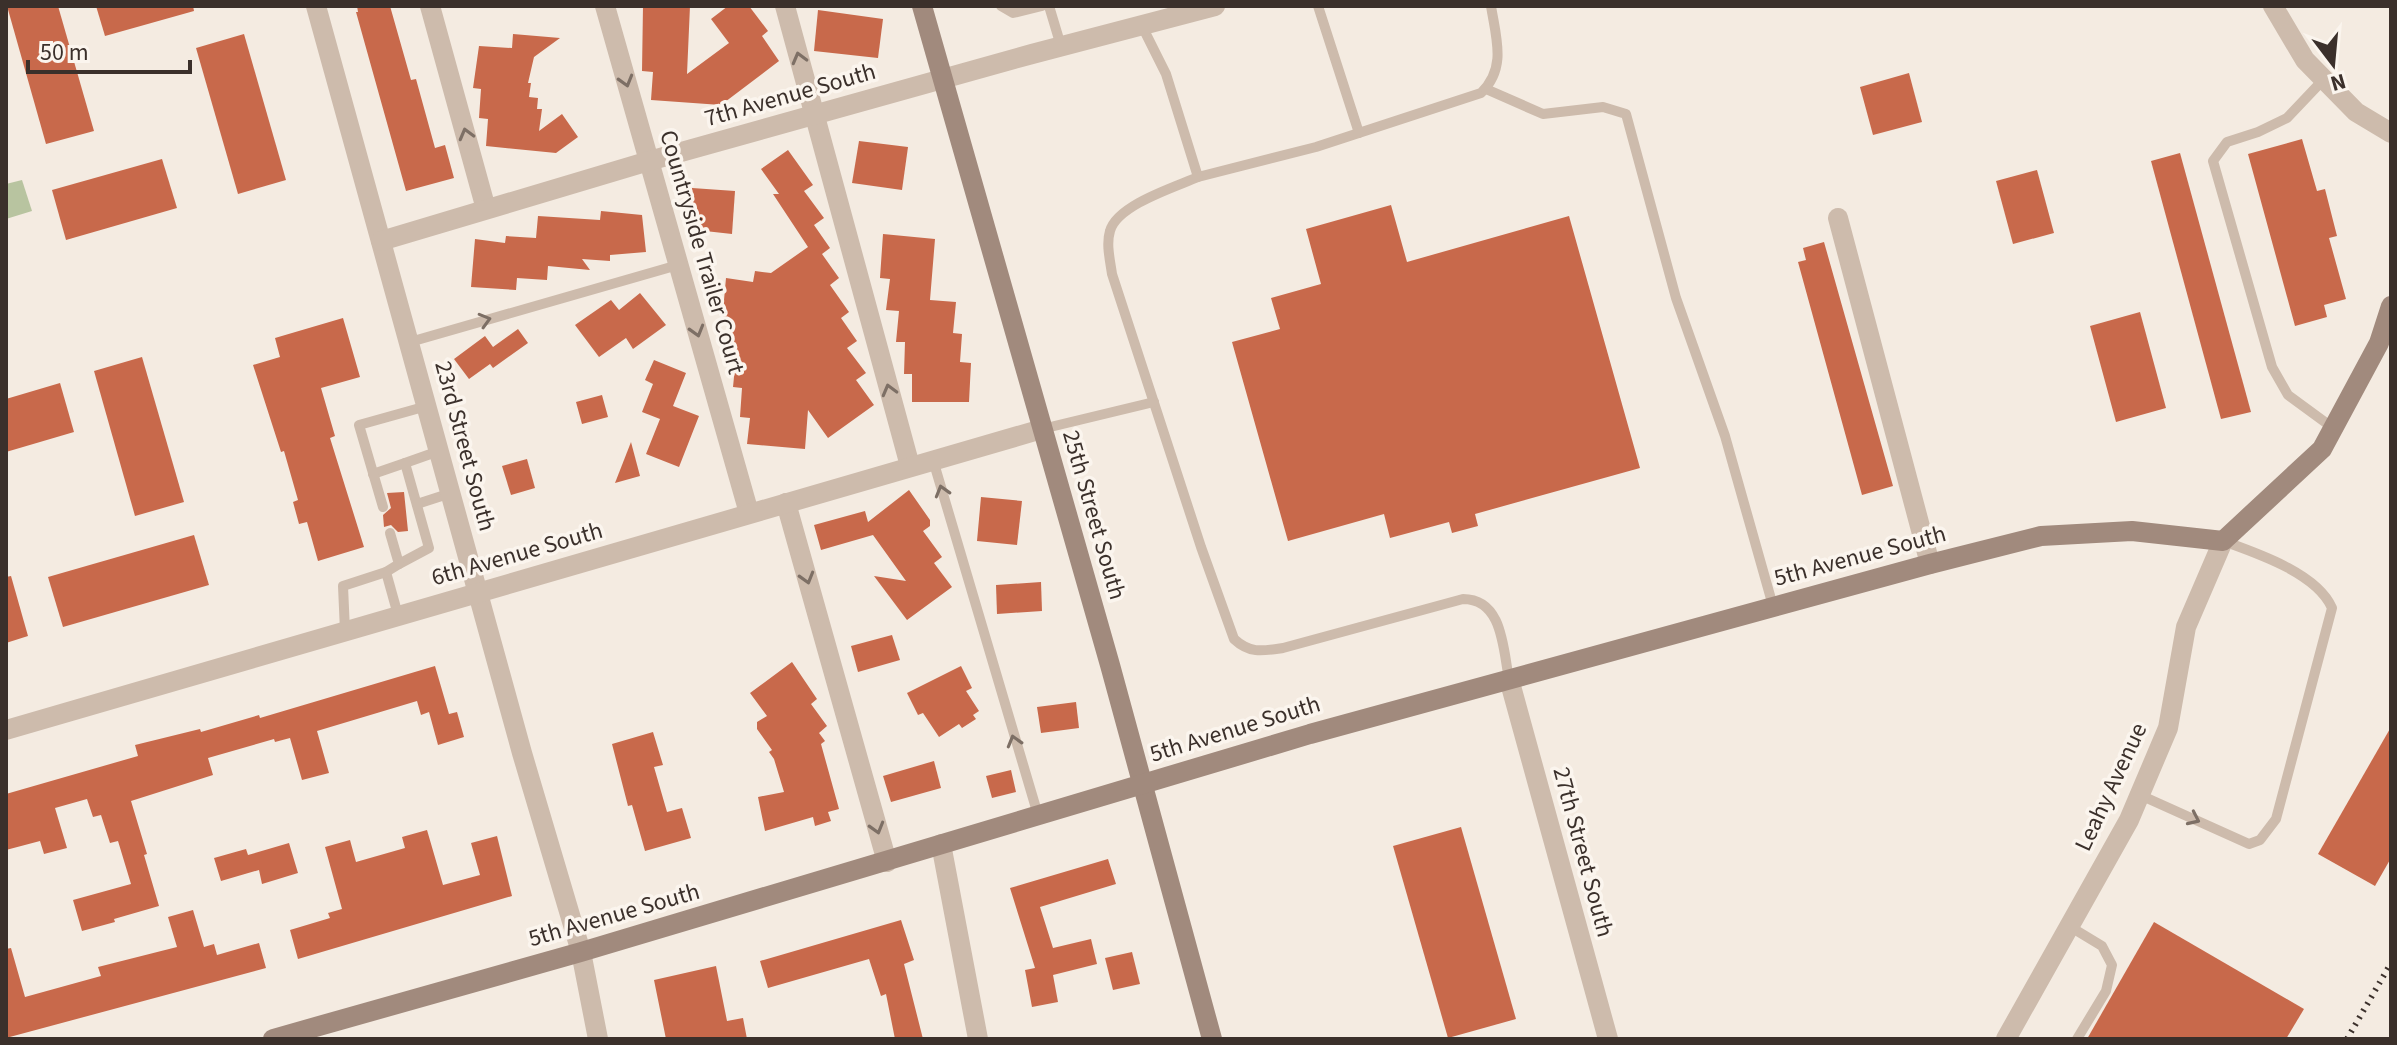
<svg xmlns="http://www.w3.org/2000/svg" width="2397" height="1045" viewBox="0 0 2397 1045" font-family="'Source Sans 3',sans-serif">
<rect width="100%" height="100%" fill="#f4ebe1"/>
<!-- green -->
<path fill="#b8c4a0" d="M 22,180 L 32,211 L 6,219 L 6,184 Z"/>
<!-- building -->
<g fill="#c8694b">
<path d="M 7,6 L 58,6 L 94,131 L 46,144 Z"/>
<path d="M 96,6 L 193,6 L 194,11 L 105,36 Z"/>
<path d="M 357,6 L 390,6 L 411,80 L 416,79 L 435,148 L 445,145 L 454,178 L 406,191 L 356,12 L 358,12 Z"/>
<path d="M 643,6 L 690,6 L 687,74 L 729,43 L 711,19 L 728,6 L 749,6 L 768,31 L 762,36 L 779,61 L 721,105 L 651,100 L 653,72 L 642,71 Z"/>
<path d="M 818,10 L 883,19 L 878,58 L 814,51 Z"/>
<path d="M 244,34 L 286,180 L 238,194 L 196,48 Z"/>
<path d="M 513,34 L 560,38 L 534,57 L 528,83 L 531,83 L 529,97 L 538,98 L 537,109 L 542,109 L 539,131 L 562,114 L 578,137 L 556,153 L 486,146 L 488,119 L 479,118 L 481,89 L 473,88 L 479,46 L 512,48 Z"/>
<path d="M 1909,73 L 1922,122 L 1873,135 L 1860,87 Z"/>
<path d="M 2302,139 L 2317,191 L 2325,189 L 2337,236 L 2329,238 L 2346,299 L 2324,305 L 2327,317 L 2295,326 L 2248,154 Z"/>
<path d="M 859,141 L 908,147 L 902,190 L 852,183 Z"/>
<path d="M 788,150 L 813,185 L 804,191 L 824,218 L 814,225 L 830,248 L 822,254 L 839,278 L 830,285 L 849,312 L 841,318 L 857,341 L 847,348 L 866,373 L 856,380 L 874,405 L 828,438 L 808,410 L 805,449 L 747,444 L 750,418 L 740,417 L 742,388 L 733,387 L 736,357 L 729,356 L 732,323 L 722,322 L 726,278 L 753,282 L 755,271 L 771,273 L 808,247 L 773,194 L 779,194 L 761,169 Z"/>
<path d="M 2180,153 L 2251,412 L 2221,419 L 2151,161 Z"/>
<path d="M 162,159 L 177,208 L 66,240 L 52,190 Z"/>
<path d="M 2037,170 L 2054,233 L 2013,244 L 1996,181 Z"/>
<path d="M 692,188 L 735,191 L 732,234 L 687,229 Z"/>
<path d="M 1391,205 L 1407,262 L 1569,216 L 1640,468 L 1475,514 L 1478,526 L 1452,533 L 1449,522 L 1390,538 L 1384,514 L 1288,541 L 1232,342 L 1280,329 L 1271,298 L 1321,284 L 1306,229 Z"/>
<path d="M 601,211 L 642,215 L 646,252 L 610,255 L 610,261 L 582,259 L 590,270 L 548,266 L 547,280 L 517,278 L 516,290 L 471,287 L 475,239 L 505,243 L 506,236 L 536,238 L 538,216 L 600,220 Z"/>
<path d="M 883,234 L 935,239 L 930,300 L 956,302 L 953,333 L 962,334 L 960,362 L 971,363 L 969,402 L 912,402 L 912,374 L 904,374 L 905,342 L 896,342 L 899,311 L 886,310 L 890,279 L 880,278 Z"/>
<path d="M 1824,242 L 1893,486 L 1862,495 L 1798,262 L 1806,260 L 1803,248 Z"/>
<path d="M 640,293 L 666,325 L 633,349 L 626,338 L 599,357 L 575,325 L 611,300 L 619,310 Z"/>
<path d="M 2140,312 L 2166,408 L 2116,422 L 2090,326 Z"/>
<path d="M 343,318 L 360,377 L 321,388 L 335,436 L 330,438 L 364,547 L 318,561 L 307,522 L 299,524 L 293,502 L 298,500 L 284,451 L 281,452 L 253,365 L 280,357 L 275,338 Z"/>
<path d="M 518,329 L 528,343 L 493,368 L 490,364 L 469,379 L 454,359 L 485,336 L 493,347 Z"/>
<path d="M 142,357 L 184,502 L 135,516 L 94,371 Z"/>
<path d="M 654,360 L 686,373 L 673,406 L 699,416 L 679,467 L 646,454 L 660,419 L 642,412 L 653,384 L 645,380 Z"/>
<path d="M 60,383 L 74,432 L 6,452 L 6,399 Z"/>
<path d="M 602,395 L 608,417 L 582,424 L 576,402 Z"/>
<path d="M 631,442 L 640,476 L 615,483 Z"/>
<path d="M 527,459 L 535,488 L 511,495 L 502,466 Z"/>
<path d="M 909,490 L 930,520 L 930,526 L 923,531 L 942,557 L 934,563 L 952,587 L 907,620 L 874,576 L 906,581 L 873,535 L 821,550 L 814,525 L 865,511 L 868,522 Z"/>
<path d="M 404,492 L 408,531 L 398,532 L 391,525 L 384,527 L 383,515 L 391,508 L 387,493 Z"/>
<path d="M 981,497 L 1022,501 L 1017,545 L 977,541 Z"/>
<path d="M 194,535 L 209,585 L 63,627 L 48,577 Z"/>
<path d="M 11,576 L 28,636 L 6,643 L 6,577 Z"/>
<path d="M 1041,582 L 1042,611 L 997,614 L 996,585 Z"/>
<path d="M 892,635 L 900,660 L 858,672 L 851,646 Z"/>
<path d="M 792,662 L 817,699 L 811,704 L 827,726 L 819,733 L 825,741 L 821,744 L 839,809 L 828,812 L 831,821 L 815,826 L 813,817 L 765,831 L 758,797 L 784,792 L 774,759 L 769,752 L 772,750 L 757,729 L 757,722 L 767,716 L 750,693 Z"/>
<path d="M 435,666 L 449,714 L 457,712 L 464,737 L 438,745 L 429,712 L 421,715 L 417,701 L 317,731 L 329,773 L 302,780 L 290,738 L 275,742 L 274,739 L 208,758 L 213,775 L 131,801 L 147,854 L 144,855 L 159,906 L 114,919 L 115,922 L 82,931 L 73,900 L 131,884 L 118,841 L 110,843 L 101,815 L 93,817 L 87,799 L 55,808 L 67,848 L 44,854 L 40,841 L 6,850 L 6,794 L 138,756 L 135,745 L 200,729 L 201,732 L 259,715 L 260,718 Z"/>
<path d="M 961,666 L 972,688 L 966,691 L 979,711 L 973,715 L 976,719 L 962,728 L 959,724 L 939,737 L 923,713 L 918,715 L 907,693 Z"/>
<path d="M 1076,702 L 1079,728 L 1041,733 L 1037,707 Z"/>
<path d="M 2391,727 L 2391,858 L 2375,886 L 2318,854 Z"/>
<path d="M 653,732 L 663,765 L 654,767 L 667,812 L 682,808 L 691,838 L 645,851 L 632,805 L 628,806 L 612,744 Z"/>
<path d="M 934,761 L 941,788 L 891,802 L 883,776 Z"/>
<path d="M 1011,770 L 1016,792 L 992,798 L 986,776 Z"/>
<path d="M 1461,827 L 1516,1019 L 1448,1038 L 1393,846 Z"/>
<path d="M 427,830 L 443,885 L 480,875 L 471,843 L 497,836 L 512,896 L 298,959 L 290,930 L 330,918 L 328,913 L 342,909 L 325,847 L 350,840 L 356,862 L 405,848 L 402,837 Z"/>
<path d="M 289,843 L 298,873 L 262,884 L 259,870 L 221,881 L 214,858 L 246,849 L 248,855 Z"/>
<path d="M 1108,859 L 1116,884 L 1040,907 L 1053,948 L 1091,939 L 1097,964 L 1053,975 L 1058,1002 L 1032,1007 L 1025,970 L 1035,968 L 1010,888 Z"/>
<path d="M 193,910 L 204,947 L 214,944 L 217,955 L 259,943 L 266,968 L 6,1038 L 6,949 L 11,948 L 25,997 L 101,976 L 98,967 L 177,947 L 168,917 Z"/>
<path d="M 901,920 L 914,960 L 904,964 L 923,1039 L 895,1039 L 886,994 L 881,996 L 869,959 L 768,988 L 760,961 Z"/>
<path d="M 2154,922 L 2304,1009 L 2286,1039 L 2087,1039 Z"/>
<path d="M 1132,952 L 1140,984 L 1113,990 L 1105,958 Z"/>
<path d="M 716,966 L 727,1021 L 743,1018 L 747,1039 L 666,1039 L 654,980 Z"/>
</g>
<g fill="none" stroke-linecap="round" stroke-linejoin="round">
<!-- lane -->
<g stroke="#cdbbac" stroke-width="10">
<path d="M 1001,6 L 1013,13 L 1042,6"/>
<path d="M 1049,6 L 1061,46"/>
<path d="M 1318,6 L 1359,133"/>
<path d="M 1142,26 L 1166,74 L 1198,177 L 1316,147 L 1481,93 C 1507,68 1496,38 1491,6"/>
<path d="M 2324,79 L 2287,118 L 2258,132 L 2227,142 L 2213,161 L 2272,367 L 2288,395 L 2333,428"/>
<path d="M 1486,89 L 1543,114 L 1603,107 L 1626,114 L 1676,298 L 1725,436 L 1773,606"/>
<path d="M 1198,177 C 1175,187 1117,205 1110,231 C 1106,244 1110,260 1112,274 L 1201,547 L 1234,639 C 1250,654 1263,651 1283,648 L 1463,599 C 1503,599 1503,649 1509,679"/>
<path d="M 410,342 L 678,265"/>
<path d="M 1042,429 L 1154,402"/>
<path d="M 933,460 L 1038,815"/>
<path d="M 405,463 L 439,451"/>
<path d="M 373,474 L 405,463 L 429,548 L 399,564"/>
<path d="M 417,504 L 451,493"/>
<path d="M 383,507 L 359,425 L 427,406"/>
<path d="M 386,572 L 398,615"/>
<path d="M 345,631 L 343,586 L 386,572 L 399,564 L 390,533"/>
<path d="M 2140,795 L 2249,844 L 2260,840 L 2276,819 L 2332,608 C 2317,573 2256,553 2223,541"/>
<path d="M 2069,926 L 2102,946 L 2112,965 L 2106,991 L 2077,1039"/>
</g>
<!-- street -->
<g stroke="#cdbbac" stroke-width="20">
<path d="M 316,6 L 522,753 L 581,952 L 598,1039"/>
<path d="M 430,6 L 486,209"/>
<path d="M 605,6 L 749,513"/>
<path d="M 785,6 L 910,466"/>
<path d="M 2273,6 L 2305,60 L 2356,112 L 2391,133"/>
<path d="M 1838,218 L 1930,564"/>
<path d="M 381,241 L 649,161 L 1032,54 L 1215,6"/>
<path d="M 786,503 L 887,862"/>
<path d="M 1509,679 L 1608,1039"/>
<path d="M 6,730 L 1042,429"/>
<path d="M 941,844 L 978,1039"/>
<path d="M 2006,1039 L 2129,820 L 2168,728 L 2186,627 L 2223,541"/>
</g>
<!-- secondary -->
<g stroke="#a18a7d" stroke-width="20">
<path d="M 922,6 L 1110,665 L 1212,1039"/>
<path d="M 273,1039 L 581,952 L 1310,734 L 1930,564 L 2041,536 L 2132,531 L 2223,541 L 2322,449 L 2379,343 L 2391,306"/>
</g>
<!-- rail -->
<path stroke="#3b302b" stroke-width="6" stroke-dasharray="2 6" stroke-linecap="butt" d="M 2347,1039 L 2391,963"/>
</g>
<!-- one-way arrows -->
<defs><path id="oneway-chevron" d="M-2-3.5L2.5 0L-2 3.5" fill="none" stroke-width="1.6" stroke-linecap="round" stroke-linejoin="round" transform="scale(2)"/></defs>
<g stroke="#7d6f65">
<use href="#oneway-chevron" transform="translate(799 58) rotate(-105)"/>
<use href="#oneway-chevron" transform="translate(626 81) rotate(74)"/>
<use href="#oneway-chevron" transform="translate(466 134) rotate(-105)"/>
<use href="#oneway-chevron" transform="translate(485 320) rotate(-16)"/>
<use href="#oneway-chevron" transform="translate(697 331) rotate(74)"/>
<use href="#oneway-chevron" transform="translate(889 390) rotate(-105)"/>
<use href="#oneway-chevron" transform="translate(942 491) rotate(-106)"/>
<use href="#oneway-chevron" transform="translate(807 578) rotate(74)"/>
<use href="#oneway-chevron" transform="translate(1014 741) rotate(-106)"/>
<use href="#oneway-chevron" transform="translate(2194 819) rotate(25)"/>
<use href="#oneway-chevron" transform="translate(877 828) rotate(74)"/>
</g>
<g text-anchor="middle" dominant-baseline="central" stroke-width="7" stroke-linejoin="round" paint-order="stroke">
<!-- street labels -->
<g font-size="24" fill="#3b302b" stroke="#fbf5ee">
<text transform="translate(790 95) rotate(-16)">7th Avenue South</text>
<text transform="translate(702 252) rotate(74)">Countryside Trailer Court</text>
<text transform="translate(465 446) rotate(75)">23rd Street South</text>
<text transform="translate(1094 515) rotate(74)">25th Street South</text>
<text transform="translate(517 554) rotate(-16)">6th Avenue South</text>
<text transform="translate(1860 556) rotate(-15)">5th Avenue South</text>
<text transform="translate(1235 729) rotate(-17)">5th Avenue South</text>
<text transform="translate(2111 787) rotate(-65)">Leahy Avenue</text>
<text transform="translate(1583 852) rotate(75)">27th Street South</text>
<text transform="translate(614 915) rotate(-16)">5th Avenue South</text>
</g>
</g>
<!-- border -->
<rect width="2397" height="1045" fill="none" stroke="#3b302b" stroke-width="16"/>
<!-- north arrow -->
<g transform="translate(2333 64) rotate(164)" stroke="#fbf5ee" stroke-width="6" paint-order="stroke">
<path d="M0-6L14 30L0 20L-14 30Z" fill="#3b302b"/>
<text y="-12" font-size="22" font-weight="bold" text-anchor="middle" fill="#3b302b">N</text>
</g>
<!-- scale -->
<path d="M28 60v12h162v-12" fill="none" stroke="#3b302b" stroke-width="4"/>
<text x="40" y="60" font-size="24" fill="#3b302b" stroke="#fbf5ee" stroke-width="6" paint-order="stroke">50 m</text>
</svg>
